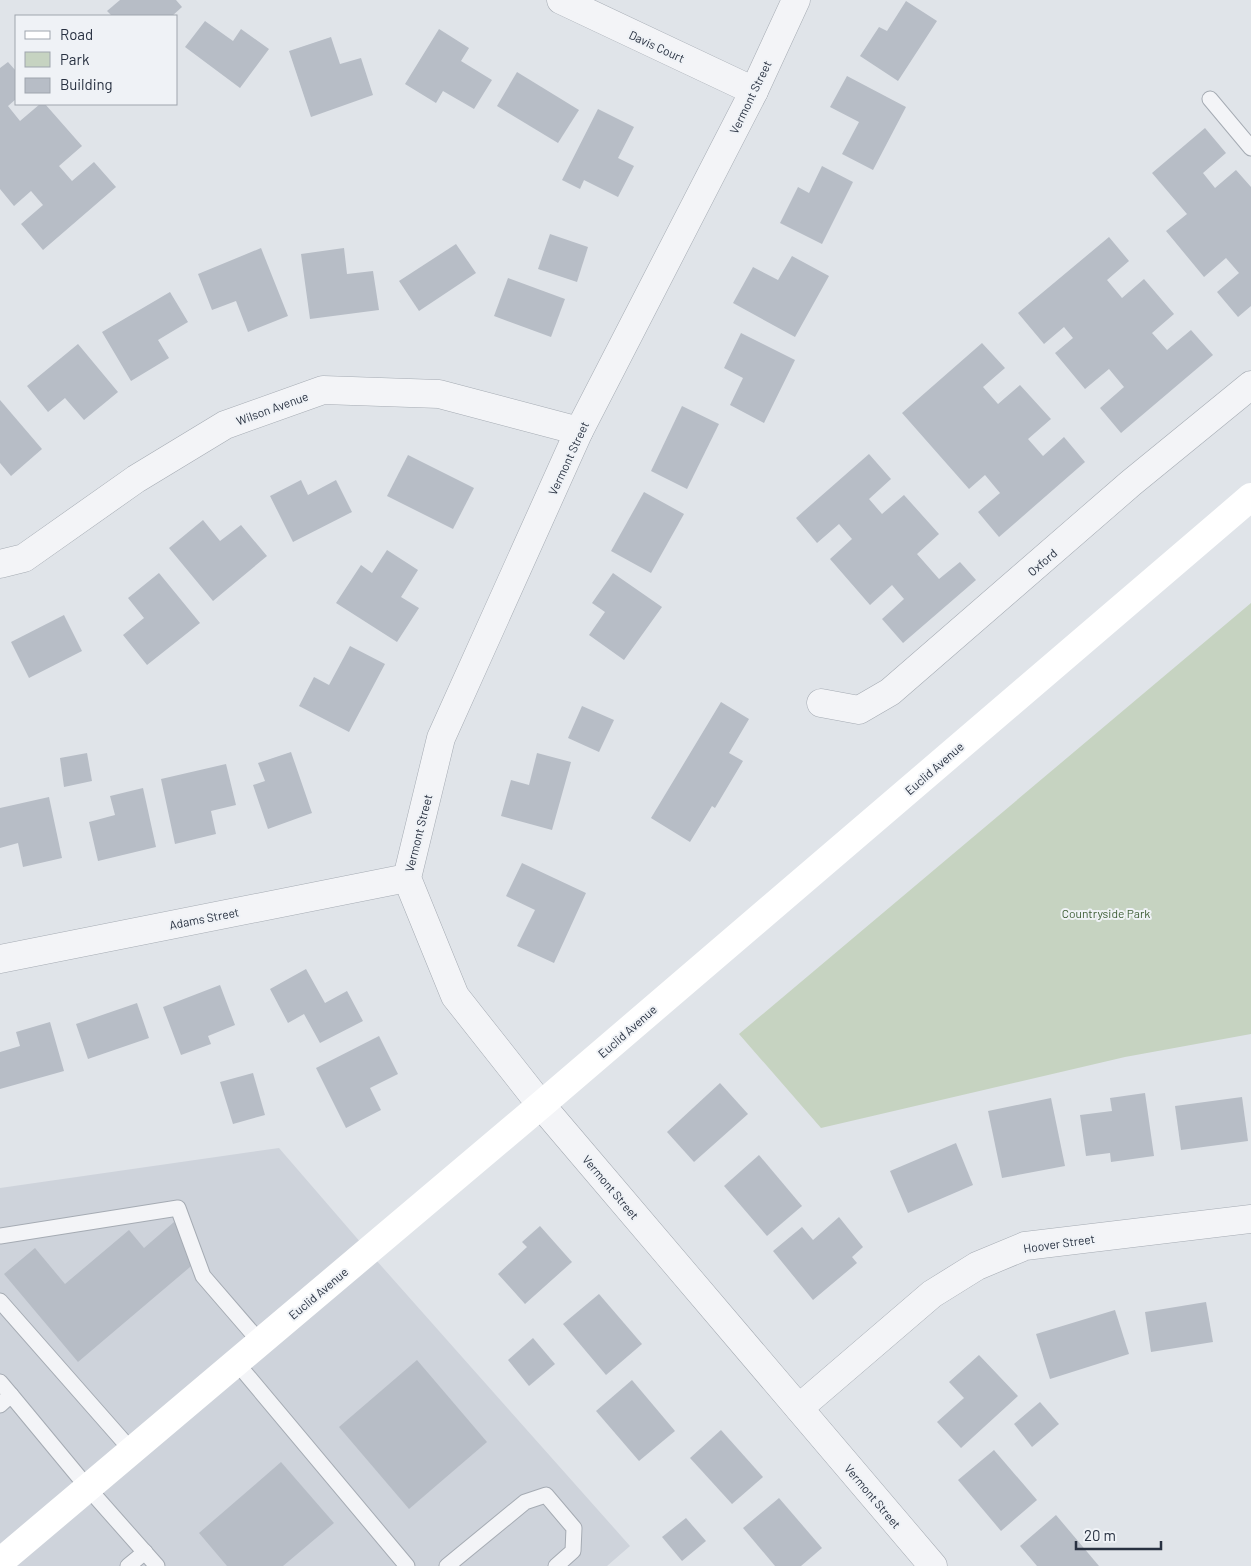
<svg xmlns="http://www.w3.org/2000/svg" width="1251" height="1566" viewBox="0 0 1251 1566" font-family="Barlow,sans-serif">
<rect width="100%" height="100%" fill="#e0e4e9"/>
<!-- built -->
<path fill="#ced3db" d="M 279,1148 L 368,1251 L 630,1546 L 607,1566 L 0,1566 L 0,1188 Z"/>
<!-- green -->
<path fill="#c6d3c1" d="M 1251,603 L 1251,1034 L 1125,1057 L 821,1128 L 739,1034 Z"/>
<!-- building -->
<g fill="#b7bdc6">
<path d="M 120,0 L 176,0 L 182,7 L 172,16 L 112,16 L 107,11 Z"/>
<path d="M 906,1 L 937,21 L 898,81 L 860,56 L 879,27 L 887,31 Z"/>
<path d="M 205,21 L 233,41 L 241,29 L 269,49 L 240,88 L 185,47 Z"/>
<path d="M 439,29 L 469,48 L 461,61 L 492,80 L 474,109 L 443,91 L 436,103 L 405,84 Z"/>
<path d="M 331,37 L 340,64 L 361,58 L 373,95 L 311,117 L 289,51 Z"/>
<path d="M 8,62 L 16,71 L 16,99 L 8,106 L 20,121 L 40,104 L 45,104 L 82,146 L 59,166 L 72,181 L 94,162 L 116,187 L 43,250 L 21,224 L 43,205 L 31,191 L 14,206 L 0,189 L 0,68 Z"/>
<path d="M 517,72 L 579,110 L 558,143 L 497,106 Z"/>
<path d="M 847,76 L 906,107 L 873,170 L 842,154 L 859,122 L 830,107 Z"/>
<path d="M 598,109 L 634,127 L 618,158 L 634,166 L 618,197 L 584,180 L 580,189 L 562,180 Z"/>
<path d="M 1205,128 L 1226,153 L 1203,173 L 1215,188 L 1236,170 L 1251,187 L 1251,306 L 1238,317 L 1217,292 L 1239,273 L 1226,258 L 1204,277 L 1166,231 L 1187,214 L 1152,173 Z"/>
<path d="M 822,166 L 853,182 L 822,244 L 780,223 L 798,187 L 809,193 Z"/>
<path d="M 550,234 L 588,247 L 577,282 L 538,269 Z"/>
<path d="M 1109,237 L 1129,261 L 1107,280 L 1122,298 L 1144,279 L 1174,314 L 1152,333 L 1167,350 L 1191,330 L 1213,355 L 1121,433 L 1100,408 L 1124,387 L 1109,369 L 1085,389 L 1055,353 L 1073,338 L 1064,327 L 1044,344 L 1018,313 Z"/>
<path d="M 456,244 L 476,273 L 419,311 L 399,281 Z"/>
<path d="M 261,248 L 288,316 L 248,332 L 236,301 L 212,310 L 198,274 Z"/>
<path d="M 344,248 L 347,274 L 373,271 L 379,310 L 310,319 L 301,254 Z"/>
<path d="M 792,256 L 829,276 L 795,337 L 733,303 L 753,267 L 778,280 Z"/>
<path d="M 508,278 L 565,299 L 551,337 L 494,316 Z"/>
<path d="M 170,292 L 188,322 L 158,340 L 169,358 L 131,381 L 102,332 Z"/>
<path d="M 741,333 L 795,360 L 764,423 L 730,405 L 743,378 L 724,368 Z"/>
<path d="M 982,343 L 1005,368 L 983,387 L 998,404 L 1020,385 L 1051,419 L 1028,439 L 1043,456 L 1064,437 L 1085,462 L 999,537 L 978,512 L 1000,493 L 985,475 L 969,489 L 902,413 Z"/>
<path d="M 78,344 L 118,392 L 84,420 L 65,398 L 48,412 L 27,386 Z"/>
<path d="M 0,400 L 42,449 L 11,476 L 0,463 Z"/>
<path d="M 682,406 L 719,424 L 687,489 L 651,471 Z"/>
<path d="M 869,454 L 891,479 L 869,499 L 882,514 L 904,495 L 939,534 L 917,554 L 939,579 L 960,562 L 976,580 L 903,643 L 882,619 L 904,599 L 892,585 L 870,605 L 830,559 L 852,539 L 839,524 L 817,543 L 796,518 Z"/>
<path d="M 408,455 L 474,488 L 453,529 L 387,496 Z"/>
<path d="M 301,480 L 308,495 L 336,480 L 352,512 L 293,542 L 270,496 Z"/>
<path d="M 644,492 L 684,514 L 651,573 L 611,551 Z"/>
<path d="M 203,520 L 220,541 L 241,525 L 267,556 L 213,601 L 169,548 Z"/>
<path d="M 387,550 L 418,570 L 401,597 L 419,608 L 397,642 L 336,603 L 361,565 L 372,573 Z"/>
<path d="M 159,573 L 200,623 L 147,665 L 123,635 L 144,618 L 128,598 Z"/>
<path d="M 613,573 L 662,607 L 624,660 L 589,635 L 605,612 L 592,603 Z"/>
<path d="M 64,615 L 82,651 L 29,678 L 11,642 Z"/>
<path d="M 350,646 L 385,664 L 349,732 L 299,706 L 314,677 L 329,685 Z"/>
<path d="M 721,702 L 749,719 L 729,753 L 743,761 L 715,808 L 712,806 L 690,842 L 651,818 Z"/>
<path d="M 582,706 L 614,720 L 599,752 L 568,738 Z"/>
<path d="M 291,752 L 312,813 L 268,829 L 253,785 L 265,781 L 258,763 Z"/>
<path d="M 87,753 L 92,781 L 64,787 L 60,758 Z"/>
<path d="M 537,753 L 571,762 L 552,830 L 501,816 L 511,780 L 529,785 Z"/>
<path d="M 226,764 L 236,805 L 211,811 L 216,834 L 175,844 L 161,779 Z"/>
<path d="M 143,788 L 156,847 L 98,861 L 89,822 L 115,815 L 110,796 Z"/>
<path d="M 49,797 L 62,858 L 23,867 L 18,843 L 0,848 L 0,808 Z"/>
<path d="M 522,863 L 586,893 L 554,963 L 517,946 L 535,910 L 506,896 Z"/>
<path d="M 306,969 L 325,1003 L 347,991 L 363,1021 L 320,1043 L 304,1014 L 288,1023 L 270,989 Z"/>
<path d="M 220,985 L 235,1025 L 208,1036 L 211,1044 L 181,1055 L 163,1007 Z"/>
<path d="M 137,1003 L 149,1038 L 88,1059 L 76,1024 Z"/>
<path d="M 50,1022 L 64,1071 L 0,1089 L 0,1052 L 20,1046 L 16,1032 Z"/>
<path d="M 379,1036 L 398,1074 L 370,1088 L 381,1110 L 346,1128 L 316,1068 Z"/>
<path d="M 253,1073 L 265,1115 L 233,1124 L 220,1082 Z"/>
<path d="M 720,1083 L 748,1114 L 694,1162 L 667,1132 Z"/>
<path d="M 1145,1093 L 1154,1156 L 1111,1162 L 1110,1153 L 1086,1156 L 1080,1115 L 1112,1111 L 1110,1098 Z"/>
<path d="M 1242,1097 L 1248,1141 L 1181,1150 L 1175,1106 Z"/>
<path d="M 1051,1098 L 1065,1166 L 1002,1178 L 988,1111 Z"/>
<path d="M 956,1143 L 973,1185 L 908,1213 L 890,1171 Z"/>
<path d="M 759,1155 L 802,1206 L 767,1236 L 724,1186 Z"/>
<path d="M 839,1217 L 863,1247 L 852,1257 L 857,1263 L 813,1300 L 773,1251 L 802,1227 L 813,1240 Z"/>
<path d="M 174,1222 L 203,1256 L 78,1362 L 4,1274 L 35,1248 L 65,1284 L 129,1230 L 144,1248 Z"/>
<path d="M 540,1226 L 572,1262 L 525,1304 L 498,1274 L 527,1247 L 522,1242 Z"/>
<path d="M 599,1294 L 642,1344 L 606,1375 L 563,1324 Z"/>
<path d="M 1206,1302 L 1213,1342 L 1151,1352 L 1145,1312 Z"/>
<path d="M 1115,1310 L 1129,1354 L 1050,1379 L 1036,1334 Z"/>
<path d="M 533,1338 L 555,1364 L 529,1386 L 508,1360 Z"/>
<path d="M 979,1355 L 1018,1396 L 961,1448 L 937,1422 L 964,1398 L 949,1382 Z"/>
<path d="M 417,1360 L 487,1442 L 409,1509 L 339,1427 Z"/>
<path d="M 632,1380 L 675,1431 L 639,1461 L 596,1411 Z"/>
<path d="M 1040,1402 L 1059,1424 L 1032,1447 L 1014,1424 Z"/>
<path d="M 721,1430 L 763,1477 L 732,1504 L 690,1458 Z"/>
<path d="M 994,1450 L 1037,1500 L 1001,1531 L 958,1480 Z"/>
<path d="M 281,1462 L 334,1523 L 283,1566 L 227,1566 L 199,1533 Z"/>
<path d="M 779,1498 L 822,1548 L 801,1566 L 775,1566 L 743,1528 Z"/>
<path d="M 1056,1515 L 1099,1566 L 1037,1566 L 1020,1546 Z"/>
<path d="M 686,1518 L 706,1541 L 682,1561 L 662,1537 Z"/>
</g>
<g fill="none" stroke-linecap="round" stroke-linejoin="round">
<!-- service casing -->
<g stroke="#a5abb3" stroke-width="17">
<g id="service">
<path d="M 1210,99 L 1251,148"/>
<path d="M 0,1236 L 178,1208 L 203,1276 L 260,1342"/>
<path d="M 0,1301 L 132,1451"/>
<path d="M 236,1362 L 407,1566"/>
<path d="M 0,1382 L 11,1395"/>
<path d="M 0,1405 L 11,1395 L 88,1488 L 157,1566"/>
<path d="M 128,1566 L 145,1552"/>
<path d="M 447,1566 L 525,1502 L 546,1495 L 574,1528 L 573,1551 L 556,1566"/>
</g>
</g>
<!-- minor casing -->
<g stroke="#a5abb3" stroke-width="29">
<g id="minor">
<path d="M 561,0 L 754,91"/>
<path d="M 796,0 L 754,91 L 579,431 L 441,738 L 407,878 L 455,996 L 541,1105 L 933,1566"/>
<path d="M 0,564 L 24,558 L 136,479 L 225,425 L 323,390 L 439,394 L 579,431"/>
<path d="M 821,703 L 859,710 L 890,692 L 1131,483 L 1251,385"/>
<path d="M 0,959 L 407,878"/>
<path d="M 799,1408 L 932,1294 L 977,1266 L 1025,1246 L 1251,1219"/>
</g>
</g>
<!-- service -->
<use href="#service" stroke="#f3f4f7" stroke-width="15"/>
<!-- minor -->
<use href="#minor" stroke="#f3f4f7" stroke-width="28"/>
<!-- secondary -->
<path stroke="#fff" stroke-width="28" d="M 0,1562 L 541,1105 L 1251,497"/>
</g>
<g text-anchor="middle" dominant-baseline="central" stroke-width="4" stroke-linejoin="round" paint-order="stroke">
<!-- street labels -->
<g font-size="12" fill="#283141" stroke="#eff2f6">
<text transform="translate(657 46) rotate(25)">Davis Court</text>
<text transform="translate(750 97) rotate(-64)">Vermont Street</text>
<text transform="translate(272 408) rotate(-20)">Wilson Avenue</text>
<text transform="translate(568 458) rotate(-65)">Vermont Street</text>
<text transform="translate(1042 562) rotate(-41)">Oxford</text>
<text transform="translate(934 768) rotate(-41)">Euclid Avenue</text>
<text transform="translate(418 833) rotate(-76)">Vermont Street</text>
<text transform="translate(204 918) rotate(-11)">Adams Street</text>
<text transform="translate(627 1031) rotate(-41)">Euclid Avenue</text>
<text transform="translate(611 1187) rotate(50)">Vermont Street</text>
<text transform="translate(1059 1243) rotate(-8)">Hoover Street</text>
<text transform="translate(318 1293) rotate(-40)">Euclid Avenue</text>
<text transform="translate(873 1496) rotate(50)">Vermont Street</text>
</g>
<!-- park labels -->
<g font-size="12" fill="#3d5d35" stroke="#eff2f6">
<text x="1106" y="913">Countryside Park</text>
</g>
</g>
<!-- legend -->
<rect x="15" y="15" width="162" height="90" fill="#eff2f6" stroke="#9fa5ae"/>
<rect x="25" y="31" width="25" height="8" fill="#ffffff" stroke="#9fa5ae"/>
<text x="60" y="40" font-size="15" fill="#283141">Road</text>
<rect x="25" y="52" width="25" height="15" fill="#c6d3c1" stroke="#9fa5ae"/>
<text x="60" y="65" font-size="15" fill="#283141">Park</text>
<rect x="25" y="78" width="25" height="15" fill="#b7bdc6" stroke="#9fa5ae"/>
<text x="60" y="90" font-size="15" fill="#283141">Building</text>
<!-- scale -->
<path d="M1076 1541v8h85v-8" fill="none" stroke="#283141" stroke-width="2.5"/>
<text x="1084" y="1541" font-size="15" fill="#283141" stroke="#eff2f6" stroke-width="4" paint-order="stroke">20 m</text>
</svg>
